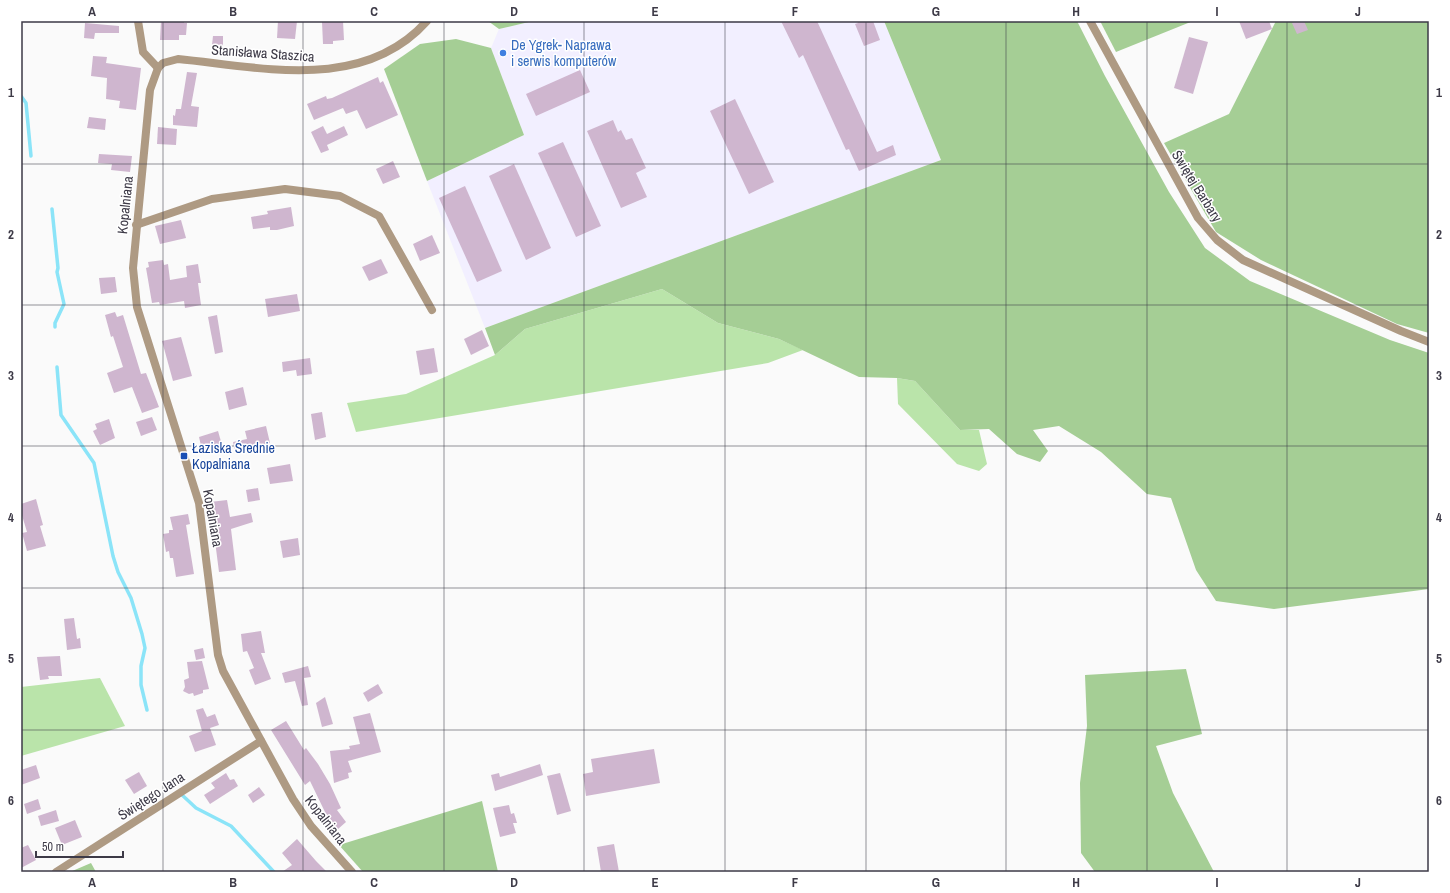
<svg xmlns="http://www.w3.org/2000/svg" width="1450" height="893" viewBox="0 0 1450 893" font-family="'Archivo Narrow',sans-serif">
<rect width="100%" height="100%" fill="#fafafa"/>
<!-- built -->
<path fill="#f2efff" d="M 533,21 L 884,21 L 941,160 L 485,328 L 427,181 L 524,135 L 491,48 L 499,29 Z"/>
<!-- green -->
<g fill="#bae4aa">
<path d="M 662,289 L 718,323 L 779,339 L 803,350 L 768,363 L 356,432 L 347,403 L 406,394 L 495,355 L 525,329 Z"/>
<path d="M 897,378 L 915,381 L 960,430 L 979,430 L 987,464 L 979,471 L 957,464 L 898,404 Z"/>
<path d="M 100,678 L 125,726 L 21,756 L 21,687 Z"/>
</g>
<!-- forest -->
<g fill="#a5ce95">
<path d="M 488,21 L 533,21 L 499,29 Z"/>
<path d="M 884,21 L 1077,21 L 1105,76 L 1169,192 L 1205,248 L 1250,281 L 1390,340 L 1429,353 L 1429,589 L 1274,609 L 1216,601 L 1196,570 L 1171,498 L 1147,494 L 1101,452 L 1059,426 L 1033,430 L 1048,451 L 1040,462 L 1017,454 L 989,429 L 960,430 L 915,381 L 897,378 L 859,377 L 779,339 L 718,323 L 662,289 L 525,329 L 495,355 L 485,328 L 941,160 Z"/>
<path d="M 1100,21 L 1193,21 L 1116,52 Z"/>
<path d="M 1276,21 L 1429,21 L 1429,333 L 1397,324 L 1261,260 L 1216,232 L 1164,143 L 1229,114 Z"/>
<path d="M 456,39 L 491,48 L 524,135 L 427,181 L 384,69 L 420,44 Z"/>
<path d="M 1186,669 L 1202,734 L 1156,746 L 1173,793 L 1214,872 L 1095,872 L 1081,853 L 1080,783 L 1087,726 L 1085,675 Z"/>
<path d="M 482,801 L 498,872 L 363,872 L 339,845 Z"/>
<path d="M 91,863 L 96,872 L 70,872 Z"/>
</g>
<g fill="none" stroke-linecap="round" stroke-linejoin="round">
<!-- stream -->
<g stroke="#8be4f8" stroke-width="3.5">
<path d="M 21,96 L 26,103 L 31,156"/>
<path d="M 52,209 L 58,268 L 57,272 L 64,304 L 55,323 L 55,327"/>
<path d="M 57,367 L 61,415 L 94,463 L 113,556 L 118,572 L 131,598 L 142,634 L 145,648 L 141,666 L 141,685 L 147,710"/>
<path d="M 181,794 L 196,808 L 231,826 L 274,872"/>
</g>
</g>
<!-- building -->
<g fill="#cfb6cf">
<path d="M 161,21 L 184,21 L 184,23 L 187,23 L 186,35 L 179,35 L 179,40 L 160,40 Z"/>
<path d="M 278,21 L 297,21 L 295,39 L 277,38 Z"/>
<path d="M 343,21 L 344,40 L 333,41 L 333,44 L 323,44 L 322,22 Z"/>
<path d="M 781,21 L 817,21 L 877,152 L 893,145 L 896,155 L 859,171 L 849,149 L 846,150 L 803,55 L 799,58 Z"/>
<path d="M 857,21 L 873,21 L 880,40 L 864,46 L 855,24 L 858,23 Z"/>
<path d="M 1239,21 L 1269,21 L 1272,29 L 1246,39 Z"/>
<path d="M 1297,21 L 1304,21 L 1308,30 L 1297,34 L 1292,23 Z"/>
<path d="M 85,23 L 119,26 L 119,33 L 95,33 L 94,39 L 84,38 Z"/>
<path d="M 213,36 L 223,36 L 223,46 L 212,45 Z"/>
<path d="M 1189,37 L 1208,42 L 1193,94 L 1174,88 Z"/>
<path d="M 93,56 L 107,57 L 106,63 L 141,68 L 136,110 L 119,108 L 120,101 L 106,99 L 107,78 L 91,76 Z"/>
<path d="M 580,70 L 590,92 L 536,116 L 526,94 Z"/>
<path d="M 187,72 L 197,73 L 191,106 L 199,107 L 197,127 L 173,125 L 173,115 L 175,116 L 176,109 L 181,109 Z"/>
<path d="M 378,77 L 380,83 L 383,81 L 398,115 L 366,129 L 357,110 L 346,114 L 343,108 L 314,120 L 307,104 L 326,96 L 327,99 L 332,98 Z"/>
<path d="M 735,99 L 774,182 L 749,194 L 710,111 Z"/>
<path d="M 89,117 L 106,119 L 105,130 L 87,128 Z"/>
<path d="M 613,120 L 618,132 L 621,130 L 626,140 L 632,138 L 646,168 L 636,173 L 647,197 L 621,208 L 587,131 Z"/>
<path d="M 323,126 L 327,134 L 344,126 L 348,135 L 327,145 L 329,150 L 321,153 L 311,132 Z"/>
<path d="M 158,127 L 177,129 L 176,145 L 157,144 Z"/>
<path d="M 563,142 L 601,226 L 576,237 L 538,153 Z"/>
<path d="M 99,154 L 132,156 L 130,172 L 111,170 L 112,164 L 98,163 Z"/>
<path d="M 393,161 L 400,177 L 383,184 L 376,169 Z"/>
<path d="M 514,164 L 551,248 L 526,260 L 489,176 Z"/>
<path d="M 465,186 L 502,271 L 477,282 L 439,198 Z"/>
<path d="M 291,207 L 294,226 L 277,230 L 270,230 L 270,227 L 253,229 L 251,217 L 268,214 L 267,211 Z"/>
<path d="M 181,220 L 186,238 L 160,244 L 155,226 Z"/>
<path d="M 432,235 L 440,253 L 420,261 L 413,244 Z"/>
<path d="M 381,259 L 388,273 L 369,281 L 362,267 Z"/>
<path d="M 163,260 L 164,265 L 168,264 L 170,280 L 187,277 L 186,266 L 198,264 L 201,283 L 198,283 L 201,305 L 185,308 L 184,301 L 160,305 L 159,302 L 152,303 L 146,268 L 149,267 L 148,262 Z"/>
<path d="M 115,277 L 117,292 L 101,294 L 99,278 Z"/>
<path d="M 297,294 L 300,311 L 268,317 L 265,299 Z"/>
<path d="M 115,312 L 117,317 L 123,315 L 141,374 L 146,373 L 159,407 L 142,413 L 132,387 L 114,393 L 107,373 L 123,367 L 113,336 L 111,337 L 105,315 Z"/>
<path d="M 217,315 L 223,352 L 215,354 L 208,317 Z"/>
<path d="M 482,330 L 489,346 L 471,355 L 464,339 Z"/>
<path d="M 181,337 L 192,376 L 173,381 L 162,341 Z"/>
<path d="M 434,348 L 438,372 L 420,375 L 416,351 Z"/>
<path d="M 310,358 L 312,374 L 297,376 L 296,370 L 283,372 L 282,362 Z"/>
<path d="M 243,387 L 247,405 L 229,410 L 225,392 Z"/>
<path d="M 322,412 L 326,437 L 315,440 L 311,414 Z"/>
<path d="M 152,417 L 157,430 L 141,436 L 136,422 Z"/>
<path d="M 109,419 L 115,438 L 100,445 L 93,431 L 97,429 L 95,424 Z"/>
<path d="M 266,426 L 270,443 L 235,451 L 233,442 L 247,439 L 245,431 Z"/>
<path d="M 218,431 L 222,445 L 202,450 L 199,437 Z"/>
<path d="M 290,464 L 293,481 L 270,484 L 267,468 Z"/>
<path d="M 258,488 L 260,500 L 248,502 L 246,490 Z"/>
<path d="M 36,499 L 43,525 L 40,526 L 46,546 L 27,551 L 22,533 L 27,532 L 21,512 L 21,504 Z"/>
<path d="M 227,500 L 230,517 L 251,513 L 253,522 L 231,529 L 236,570 L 219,572 L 210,502 Z"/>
<path d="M 188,514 L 190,524 L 186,525 L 194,574 L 176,577 L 173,558 L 170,558 L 169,551 L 166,552 L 163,534 L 169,533 L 169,530 L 173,530 L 170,517 Z"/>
<path d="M 298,538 L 300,555 L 283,558 L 280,541 Z"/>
<path d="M 74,618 L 77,639 L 80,638 L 81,648 L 67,650 L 64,619 Z"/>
<path d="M 261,631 L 265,653 L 261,653 L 271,679 L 255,685 L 249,670 L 254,668 L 247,651 L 243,652 L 241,634 Z"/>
<path d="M 203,648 L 205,658 L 196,660 L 194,650 Z"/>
<path d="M 60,656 L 62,676 L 48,676 L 49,679 L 40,680 L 37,657 Z"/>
<path d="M 202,661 L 209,689 L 203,690 L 203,693 L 194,696 L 193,693 L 189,694 L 183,691 L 185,687 L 184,680 L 189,678 L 187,662 Z"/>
<path d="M 308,666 L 311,677 L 304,678 L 308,705 L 302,706 L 295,681 L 285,683 L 282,673 Z"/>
<path d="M 378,684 L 383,693 L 368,702 L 363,693 Z"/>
<path d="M 325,697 L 333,724 L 322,727 L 316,703 Z"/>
<path d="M 203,708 L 207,717 L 215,714 L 219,725 L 210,728 L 216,745 L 195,752 L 189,736 L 202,731 L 196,710 Z"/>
<path d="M 370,713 L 381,752 L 348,761 L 352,772 L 348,773 L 349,778 L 334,783 L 330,751 L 350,749 L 349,746 L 360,744 L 353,717 Z"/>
<path d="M 286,721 L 304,750 L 306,748 L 318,764 L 330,784 L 341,808 L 337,810 L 346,822 L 338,829 L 325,812 L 310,781 L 305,785 L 271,730 Z"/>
<path d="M 654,749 L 660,783 L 586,796 L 583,774 L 593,772 L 591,759 Z"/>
<path d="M 540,764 L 543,775 L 495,791 L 491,775 L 499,773 L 500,777 Z"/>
<path d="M 36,765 L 40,778 L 21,785 L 21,770 Z"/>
<path d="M 139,772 L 147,786 L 134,794 L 125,780 Z"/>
<path d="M 226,773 L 230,780 L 234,779 L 238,786 L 210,804 L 204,795 L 215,788 L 211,783 Z"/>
<path d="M 560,773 L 571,811 L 557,815 L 547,776 Z"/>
<path d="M 259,787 L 265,795 L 253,803 L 248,795 Z"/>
<path d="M 38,799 L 41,809 L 27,814 L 24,804 Z"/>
<path d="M 509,805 L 511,814 L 514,813 L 517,823 L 513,823 L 516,833 L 500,837 L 493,808 Z"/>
<path d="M 56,810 L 59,821 L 41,826 L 38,816 Z"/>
<path d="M 75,820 L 82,837 L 62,845 L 55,828 Z"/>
<path d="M 297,839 L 316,861 L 327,872 L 282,872 L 292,865 L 282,853 Z"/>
<path d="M 614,844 L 619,872 L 601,872 L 597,847 Z"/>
<path d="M 28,845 L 36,860 L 21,868 L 21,848 Z"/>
</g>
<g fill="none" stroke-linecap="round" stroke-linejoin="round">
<!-- minor -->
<g stroke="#ae9a83" stroke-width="8">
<path d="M 138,21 L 143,52 L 158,68"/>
<path d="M 158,68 L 150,90 L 133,268 L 137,307 L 199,503 L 218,655 L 223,671 L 293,799 L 311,826 L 352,872"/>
<path d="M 158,68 L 163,63 L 178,59 C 261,67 363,93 427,21"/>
<path d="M 136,225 L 212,199 L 285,189 L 340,196 L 379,216 L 432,310"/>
<path d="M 56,872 L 261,741"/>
</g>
<!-- tertiary -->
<path stroke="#ae9a83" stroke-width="8" d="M 1090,21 L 1198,218 L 1217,240 L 1243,260 L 1401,331 L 1429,342"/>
</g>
<!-- grid -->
<path fill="none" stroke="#3d3a47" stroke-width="1" stroke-opacity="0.55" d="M 163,21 L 163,872M 303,21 L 303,872M 444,21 L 444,872M 584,21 L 584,872M 725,21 L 725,872M 866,21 L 866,872M 1006,21 L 1006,872M 1147,21 L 1147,872M 1287,21 L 1287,872M 21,164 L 1429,164M 21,305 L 1429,305M 21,446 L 1429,446M 21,588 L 1429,588M 21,730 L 1429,730"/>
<!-- markers -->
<circle fill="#3f7fe0" stroke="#fff" stroke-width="1.5" cx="503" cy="53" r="4"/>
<rect fill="#1a4fb4" stroke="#fff" stroke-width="1.5" x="180" y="452" width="8" height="8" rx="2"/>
<g text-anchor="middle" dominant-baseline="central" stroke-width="3" stroke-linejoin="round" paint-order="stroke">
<!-- shop labels -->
<g font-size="14" fill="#366cbe" stroke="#fff" text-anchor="start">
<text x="511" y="45">De Ygrek- Naprawa<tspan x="511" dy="16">i serwis komputerów</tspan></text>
</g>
<!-- street labels -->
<g font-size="14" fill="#3d3a47" stroke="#fff">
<text transform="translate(263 53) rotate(4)">Stanisława Staszica</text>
<text transform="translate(1197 186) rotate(58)">Świętej Barbary</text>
<text transform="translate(125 205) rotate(-84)">Kopalniana</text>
<text transform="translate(213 518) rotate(80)">Kopalniana</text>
<text transform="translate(151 796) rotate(-33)">Świętego Jana</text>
<text transform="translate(326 820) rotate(52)">Kopalniana</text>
</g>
<!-- transit labels -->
<g font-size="14" fill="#164399" stroke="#fff" text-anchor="start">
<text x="192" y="448">Łaziska Średnie<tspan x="192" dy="16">Kopalniana</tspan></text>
</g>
</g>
<!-- border -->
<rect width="1450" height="893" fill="none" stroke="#ffffff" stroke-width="44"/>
<!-- scale -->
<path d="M36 851v6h87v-6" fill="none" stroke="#3d3a47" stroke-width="2"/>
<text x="42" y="851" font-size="12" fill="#3d3a47" stroke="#ffffff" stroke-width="3" paint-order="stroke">50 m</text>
<rect x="22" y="22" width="1406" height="849" fill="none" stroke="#3d3a47" stroke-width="1.5"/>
<g font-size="13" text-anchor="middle" font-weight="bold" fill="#3d3a47">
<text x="92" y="16">A</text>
<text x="233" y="16">B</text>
<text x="374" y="16">C</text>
<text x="514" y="16">D</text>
<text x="655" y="16">E</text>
<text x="795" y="16">F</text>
<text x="936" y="16">G</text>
<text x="1076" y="16">H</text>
<text x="1217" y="16">I</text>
<text x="1358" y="16">J</text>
<text x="11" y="97">1</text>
<text x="1439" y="97">1</text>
<text x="11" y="239">2</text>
<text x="1439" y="239">2</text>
<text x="11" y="380">3</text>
<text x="1439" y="380">3</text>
<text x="11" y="522">4</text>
<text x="1439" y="522">4</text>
<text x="11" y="663">5</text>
<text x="1439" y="663">5</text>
<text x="11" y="805">6</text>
<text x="1439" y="805">6</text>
<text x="92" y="887">A</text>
<text x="233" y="887">B</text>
<text x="374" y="887">C</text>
<text x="514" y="887">D</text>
<text x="655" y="887">E</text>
<text x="795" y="887">F</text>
<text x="936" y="887">G</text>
<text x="1076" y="887">H</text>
<text x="1217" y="887">I</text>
<text x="1358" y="887">J</text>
</g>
</svg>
